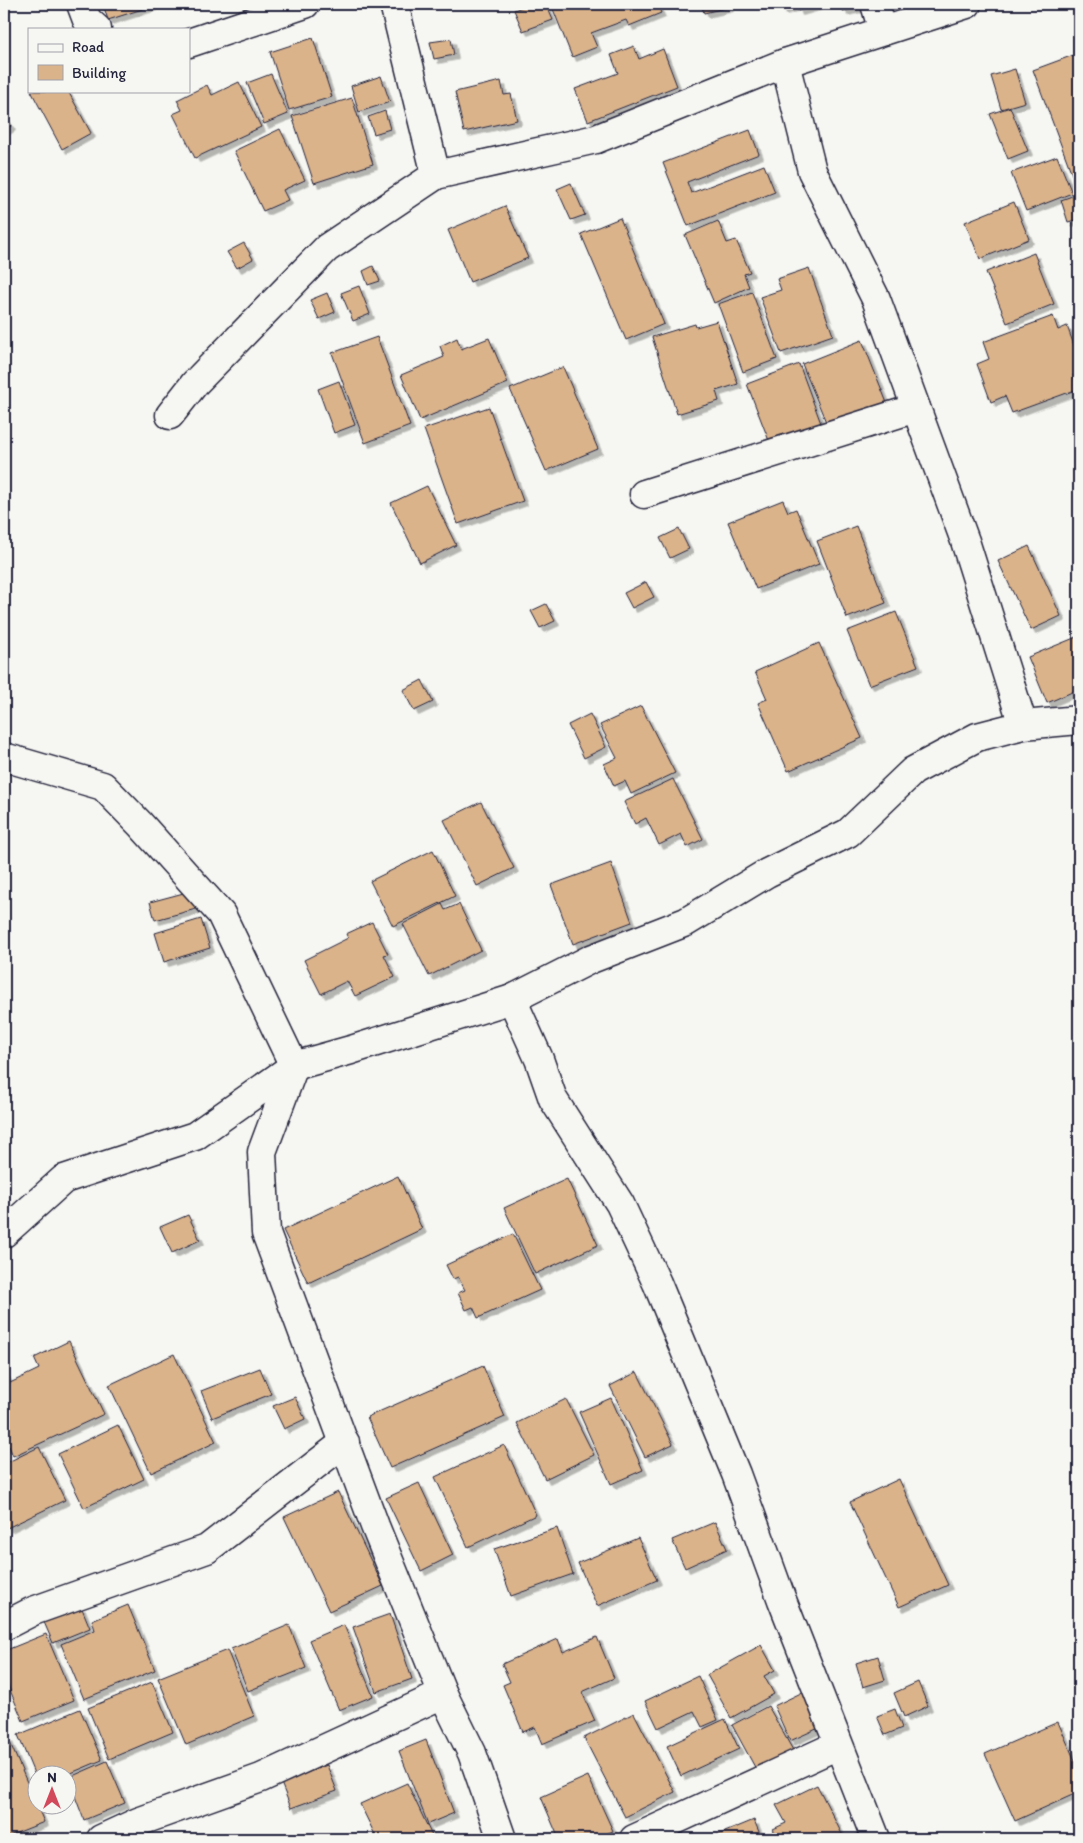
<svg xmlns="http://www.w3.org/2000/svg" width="1083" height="1843" viewBox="0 0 1083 1843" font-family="Itim,sans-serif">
<defs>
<filter id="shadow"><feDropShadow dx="4.5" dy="4.5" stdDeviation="0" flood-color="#0004"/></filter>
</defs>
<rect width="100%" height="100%" fill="#f6f6f2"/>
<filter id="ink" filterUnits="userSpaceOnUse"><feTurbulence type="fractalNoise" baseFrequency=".02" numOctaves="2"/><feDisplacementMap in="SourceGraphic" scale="10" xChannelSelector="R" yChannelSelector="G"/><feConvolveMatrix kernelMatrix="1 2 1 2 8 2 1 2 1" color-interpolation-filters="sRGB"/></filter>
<g filter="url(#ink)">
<!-- building -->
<g fill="#dab38b" stroke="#22223b" filter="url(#shadow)">
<path d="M 103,4 L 151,4 L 152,6 L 108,20 Z"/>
<path d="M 530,4 L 546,4 L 553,20 L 523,31 L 514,10 Z"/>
<path d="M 551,4 L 657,4 L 661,13 L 629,26 L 626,20 L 591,33 L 597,47 L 572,57 Z"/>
<path d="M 701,4 L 728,4 L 729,7 L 704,13 Z"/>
<path d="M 780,4 L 822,4 L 798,11 L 796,6 L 782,10 Z"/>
<path d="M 841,4 L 861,4 L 862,7 L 843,11 Z"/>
<path d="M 313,38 L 332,97 L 289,110 L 270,52 Z"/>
<path d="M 451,39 L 454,55 L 434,59 L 430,42 Z"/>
<path d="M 634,46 L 639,59 L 663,49 L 677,86 L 588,121 L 575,89 L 618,73 L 611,55 Z"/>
<path d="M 1079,53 L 1079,193 L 1033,70 Z"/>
<path d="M 1015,69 L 1025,102 L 1001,109 L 991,76 Z"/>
<path d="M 271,74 L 288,114 L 264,124 L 247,83 Z"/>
<path d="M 381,76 L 390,102 L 359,112 L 351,86 Z"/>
<path d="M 501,81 L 504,95 L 511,94 L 517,120 L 464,132 L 455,92 Z"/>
<path d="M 239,82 L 261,127 L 195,158 L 173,114 L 182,110 L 177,100 L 207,85 L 212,95 Z"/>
<path d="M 31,91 L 68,91 L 91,133 L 62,149 Z"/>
<path d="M 352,98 L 373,164 L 314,183 L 292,116 Z"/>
<path d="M 1010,107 L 1028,151 L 1008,159 L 990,114 Z"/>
<path d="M 385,111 L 390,129 L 374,134 L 368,117 Z"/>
<path d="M 4,115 L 11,126 L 4,131 Z"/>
<path d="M 280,129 L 305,180 L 283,190 L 288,200 L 263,211 L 234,151 Z"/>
<path d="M 750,130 L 759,154 L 687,182 L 691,193 L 764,165 L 775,192 L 688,226 L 663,163 Z"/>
<path d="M 1057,156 L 1072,193 L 1026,211 L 1011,173 Z"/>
<path d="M 571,183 L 585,215 L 571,220 L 557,189 Z"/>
<path d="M 1075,195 L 1079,209 L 1079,219 L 1068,222 L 1061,200 Z"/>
<path d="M 1014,202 L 1029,239 L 980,259 L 965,222 Z"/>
<path d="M 505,206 L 528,258 L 470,282 L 448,230 Z"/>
<path d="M 620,218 L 664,324 L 626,340 L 581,234 Z"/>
<path d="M 718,221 L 727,243 L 736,240 L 750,272 L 744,274 L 749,287 L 714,303 L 685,235 Z"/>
<path d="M 244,243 L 253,259 L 237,268 L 227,252 Z"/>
<path d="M 1034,253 L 1054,304 L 1007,323 L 986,272 Z"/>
<path d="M 373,266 L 380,281 L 368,285 L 363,271 Z"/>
<path d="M 809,268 L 833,335 L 781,353 L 760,297 L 781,290 L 777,279 Z"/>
<path d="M 359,286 L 370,314 L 353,321 L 341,293 Z"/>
<path d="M 752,292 L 777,359 L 743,372 L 718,304 Z"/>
<path d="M 327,293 L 335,312 L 319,319 L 310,300 Z"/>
<path d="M 1053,316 L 1058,330 L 1067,326 L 1079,359 L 1079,373 L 1073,375 L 1078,389 L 1012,413 L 1005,396 L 991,402 L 977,364 L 989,359 L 983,342 Z"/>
<path d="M 717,321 L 738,384 L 716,391 L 719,401 L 677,414 L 652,337 L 695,324 L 696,327 Z"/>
<path d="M 377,337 L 410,426 L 365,443 L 332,353 Z"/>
<path d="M 457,338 L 461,349 L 489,338 L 508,383 L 420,420 L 401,375 L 444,357 L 440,346 Z"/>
<path d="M 862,340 L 887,403 L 828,427 L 802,364 Z"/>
<path d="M 799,364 L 822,426 L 771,446 L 747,384 Z"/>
<path d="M 563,367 L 598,449 L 546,471 L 510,389 Z"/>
<path d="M 339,381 L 355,425 L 334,433 L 318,389 Z"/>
<path d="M 489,407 L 523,501 L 458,524 L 424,429 Z"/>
<path d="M 427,486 L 456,545 L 420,563 L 391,503 Z"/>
<path d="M 783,500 L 788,512 L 796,509 L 819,564 L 756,589 L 728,522 Z"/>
<path d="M 856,526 L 886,603 L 847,618 L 817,541 Z"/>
<path d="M 679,529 L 689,549 L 670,558 L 660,538 Z"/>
<path d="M 1029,546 L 1061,616 L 1031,630 L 998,561 Z"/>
<path d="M 646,582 L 654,597 L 632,608 L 624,593 Z"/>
<path d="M 546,604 L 555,621 L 540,628 L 531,611 Z"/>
<path d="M 896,612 L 918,666 L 869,685 L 847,631 Z"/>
<path d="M 1079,636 L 1079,689 L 1047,703 L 1028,657 Z"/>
<path d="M 819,643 L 862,738 L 788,771 L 758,703 L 767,699 L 755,672 Z"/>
<path d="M 422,680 L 433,702 L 414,711 L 403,690 Z"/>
<path d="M 641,706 L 675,773 L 631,794 L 625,781 L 614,786 L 604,764 L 617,758 L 600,725 Z"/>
<path d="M 590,714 L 606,747 L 584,758 L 568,725 Z"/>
<path d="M 673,779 L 703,839 L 687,847 L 681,834 L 659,845 L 646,818 L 635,824 L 624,802 Z"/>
<path d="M 481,802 L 514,868 L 477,886 L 444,820 Z"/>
<path d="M 433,850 L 455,896 L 393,926 L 370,881 Z"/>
<path d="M 611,863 L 632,922 L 573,944 L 551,885 Z"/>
<path d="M 191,891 L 196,909 L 155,920 L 150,902 Z"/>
<path d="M 442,904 L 445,910 L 459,904 L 481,950 L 429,976 L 403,924 Z"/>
<path d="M 201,919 L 210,948 L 164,962 L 155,933 Z"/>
<path d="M 372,922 L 388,954 L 384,955 L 395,977 L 355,996 L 347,981 L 321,994 L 304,960 L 348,938 L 346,934 Z"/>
<path d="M 398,1176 L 422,1229 L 308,1283 L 283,1230 Z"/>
<path d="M 567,1179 L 598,1245 L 535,1274 L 504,1208 Z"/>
<path d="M 188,1215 L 200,1240 L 172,1253 L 160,1227 Z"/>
<path d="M 513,1234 L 540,1290 L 478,1318 L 473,1307 L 466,1310 L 458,1293 L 465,1290 L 458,1277 L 453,1279 L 446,1265 Z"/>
<path d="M 69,1341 L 104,1414 L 13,1456 L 9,1446 L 4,1449 L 4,1371 L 10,1383 L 39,1369 L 34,1358 Z"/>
<path d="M 174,1354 L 216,1442 L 151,1473 L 109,1385 Z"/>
<path d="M 483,1366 L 505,1417 L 390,1468 L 367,1417 Z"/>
<path d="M 260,1368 L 271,1394 L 212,1418 L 201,1391 Z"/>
<path d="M 637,1372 L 673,1444 L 645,1457 L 610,1386 Z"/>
<path d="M 295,1397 L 305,1419 L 284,1429 L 273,1406 Z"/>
<path d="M 611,1398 L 643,1470 L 611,1484 L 579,1412 Z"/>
<path d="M 566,1399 L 594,1455 L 545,1479 L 517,1423 Z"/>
<path d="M 118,1425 L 144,1479 L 84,1508 L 58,1454 Z"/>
<path d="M 504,1445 L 536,1515 L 468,1547 L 435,1477 Z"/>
<path d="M 39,1447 L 65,1500 L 7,1528 L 4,1520 L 4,1464 Z"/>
<path d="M 899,1479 L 948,1585 L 899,1607 L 850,1502 Z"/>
<path d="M 419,1483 L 453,1555 L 421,1571 L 386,1498 Z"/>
<path d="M 338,1492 L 383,1586 L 329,1611 L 284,1517 Z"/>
<path d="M 715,1522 L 727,1549 L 685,1568 L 672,1540 Z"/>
<path d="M 557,1528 L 573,1574 L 511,1596 L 494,1549 Z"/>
<path d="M 638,1538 L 657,1580 L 597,1606 L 578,1563 Z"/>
<path d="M 128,1605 L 155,1670 L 84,1699 L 61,1644 L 95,1630 L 92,1620 Z"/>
<path d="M 81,1606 L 90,1628 L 53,1643 L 44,1622 Z"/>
<path d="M 390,1614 L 412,1679 L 376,1692 L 353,1627 Z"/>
<path d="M 289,1625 L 306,1668 L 248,1691 L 231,1649 Z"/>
<path d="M 344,1625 L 373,1696 L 339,1710 L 309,1640 Z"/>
<path d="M 46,1634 L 74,1700 L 23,1721 L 4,1676 L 4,1651 Z"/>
<path d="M 597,1637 L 614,1678 L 582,1692 L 595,1721 L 542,1744 L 535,1727 L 523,1732 L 503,1685 L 510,1682 L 502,1664 L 558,1639 L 563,1652 Z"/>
<path d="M 761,1645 L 775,1670 L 764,1676 L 774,1694 L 731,1718 L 707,1675 Z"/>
<path d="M 227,1650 L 254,1716 L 186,1745 L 158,1678 Z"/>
<path d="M 878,1656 L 885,1680 L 863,1687 L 856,1663 Z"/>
<path d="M 698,1676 L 718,1720 L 702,1727 L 694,1711 L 658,1728 L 645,1701 Z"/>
<path d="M 152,1682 L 173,1732 L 109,1759 L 88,1708 Z"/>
<path d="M 918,1682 L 928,1706 L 904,1717 L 894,1693 Z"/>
<path d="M 805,1691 L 821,1727 L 790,1741 L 774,1706 Z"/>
<path d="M 768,1706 L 794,1752 L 757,1771 L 732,1725 Z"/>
<path d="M 80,1709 L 102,1760 L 64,1776 L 38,1776 L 38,1783 L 18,1735 Z"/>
<path d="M 895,1709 L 902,1728 L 885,1735 L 877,1716 Z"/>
<path d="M 634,1713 L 675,1792 L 625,1817 L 584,1738 Z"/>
<path d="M 725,1719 L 739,1749 L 681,1776 L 667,1746 Z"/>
<path d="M 1058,1722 L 1079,1770 L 1079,1792 L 1015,1821 L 985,1754 Z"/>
<path d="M 8,1738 L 44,1822 L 4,1838 L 4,1739 Z"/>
<path d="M 426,1740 L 454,1813 L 428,1824 L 399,1751 Z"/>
<path d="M 107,1761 L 125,1803 L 84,1820 L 68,1778 Z"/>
<path d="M 327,1765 L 337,1791 L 291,1808 L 281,1783 Z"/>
<path d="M 588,1776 L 613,1831 L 594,1839 L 559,1839 L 541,1797 Z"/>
<path d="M 407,1783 L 432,1836 L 426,1839 L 377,1839 L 360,1804 Z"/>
<path d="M 817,1785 L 844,1838 L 841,1839 L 778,1839 L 773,1829 L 786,1823 L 776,1805 Z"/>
<path d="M 754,1820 L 762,1839 L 708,1839 Z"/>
<path d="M 868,1829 L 872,1839 L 849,1839 L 848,1838 Z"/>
</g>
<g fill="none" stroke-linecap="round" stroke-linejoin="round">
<!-- minor casing -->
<g stroke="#22223b" stroke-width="31">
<g id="minor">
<path d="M 81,4 L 87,20 L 97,29"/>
<path d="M 394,4 L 436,175"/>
<path d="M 875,4 L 883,31"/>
<path d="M 189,43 L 305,4"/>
<path d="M 785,63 L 812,171 L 876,299 L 965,541 L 1023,725"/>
<path d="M 170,415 L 195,383 L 327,248 L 436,175 L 596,139 L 785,63 L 967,4"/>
<path d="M 644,494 L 916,408"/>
<path d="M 4,757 L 103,786 L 140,824 L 221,914 L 294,1066 L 262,1152 L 266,1233 L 375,1526 L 443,1694 L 472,1753 L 502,1839"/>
<path d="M 512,999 L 539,1059 L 553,1099 L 620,1204 L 657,1283 L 736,1474 L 782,1600 L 876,1839"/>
<path d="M 4,1233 L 64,1179 L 195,1136 L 294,1066 L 351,1050 L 512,999 L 591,959 L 686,922 L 767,873 L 848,833 L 913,771 L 977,737 L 1023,725 L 1079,720"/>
<path d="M 4,1626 L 33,1611 L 207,1549 L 345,1442"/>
<path d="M 101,1839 L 138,1822 L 261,1778 L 443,1694"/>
<path d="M 634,1839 L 838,1745"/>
</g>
</g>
<!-- minor -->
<use href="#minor" stroke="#f6f6f2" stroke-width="28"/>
</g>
</g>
<!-- margin -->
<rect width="1083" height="1843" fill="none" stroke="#f6f6f2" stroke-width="20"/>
<rect x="10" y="10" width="1063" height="1823" fill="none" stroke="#22223b" stroke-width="2" filter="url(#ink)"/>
<!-- legend -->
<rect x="28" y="28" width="162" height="65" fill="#f6f6f2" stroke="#a1a1a9"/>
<rect x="38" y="44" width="25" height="8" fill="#f6f6f2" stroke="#a1a1a9"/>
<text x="72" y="52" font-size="15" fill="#22223b">Road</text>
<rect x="38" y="65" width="25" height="15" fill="#dab38b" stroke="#a1a1a9"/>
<text x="72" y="78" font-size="15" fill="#22223b">Building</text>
<!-- north arrow -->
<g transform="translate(52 1790)"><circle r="24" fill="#f6f6f2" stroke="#a1a1a9"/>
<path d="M0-4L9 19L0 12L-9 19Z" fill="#d1495b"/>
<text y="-8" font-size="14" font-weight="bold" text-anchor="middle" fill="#22223b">N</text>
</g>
</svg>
